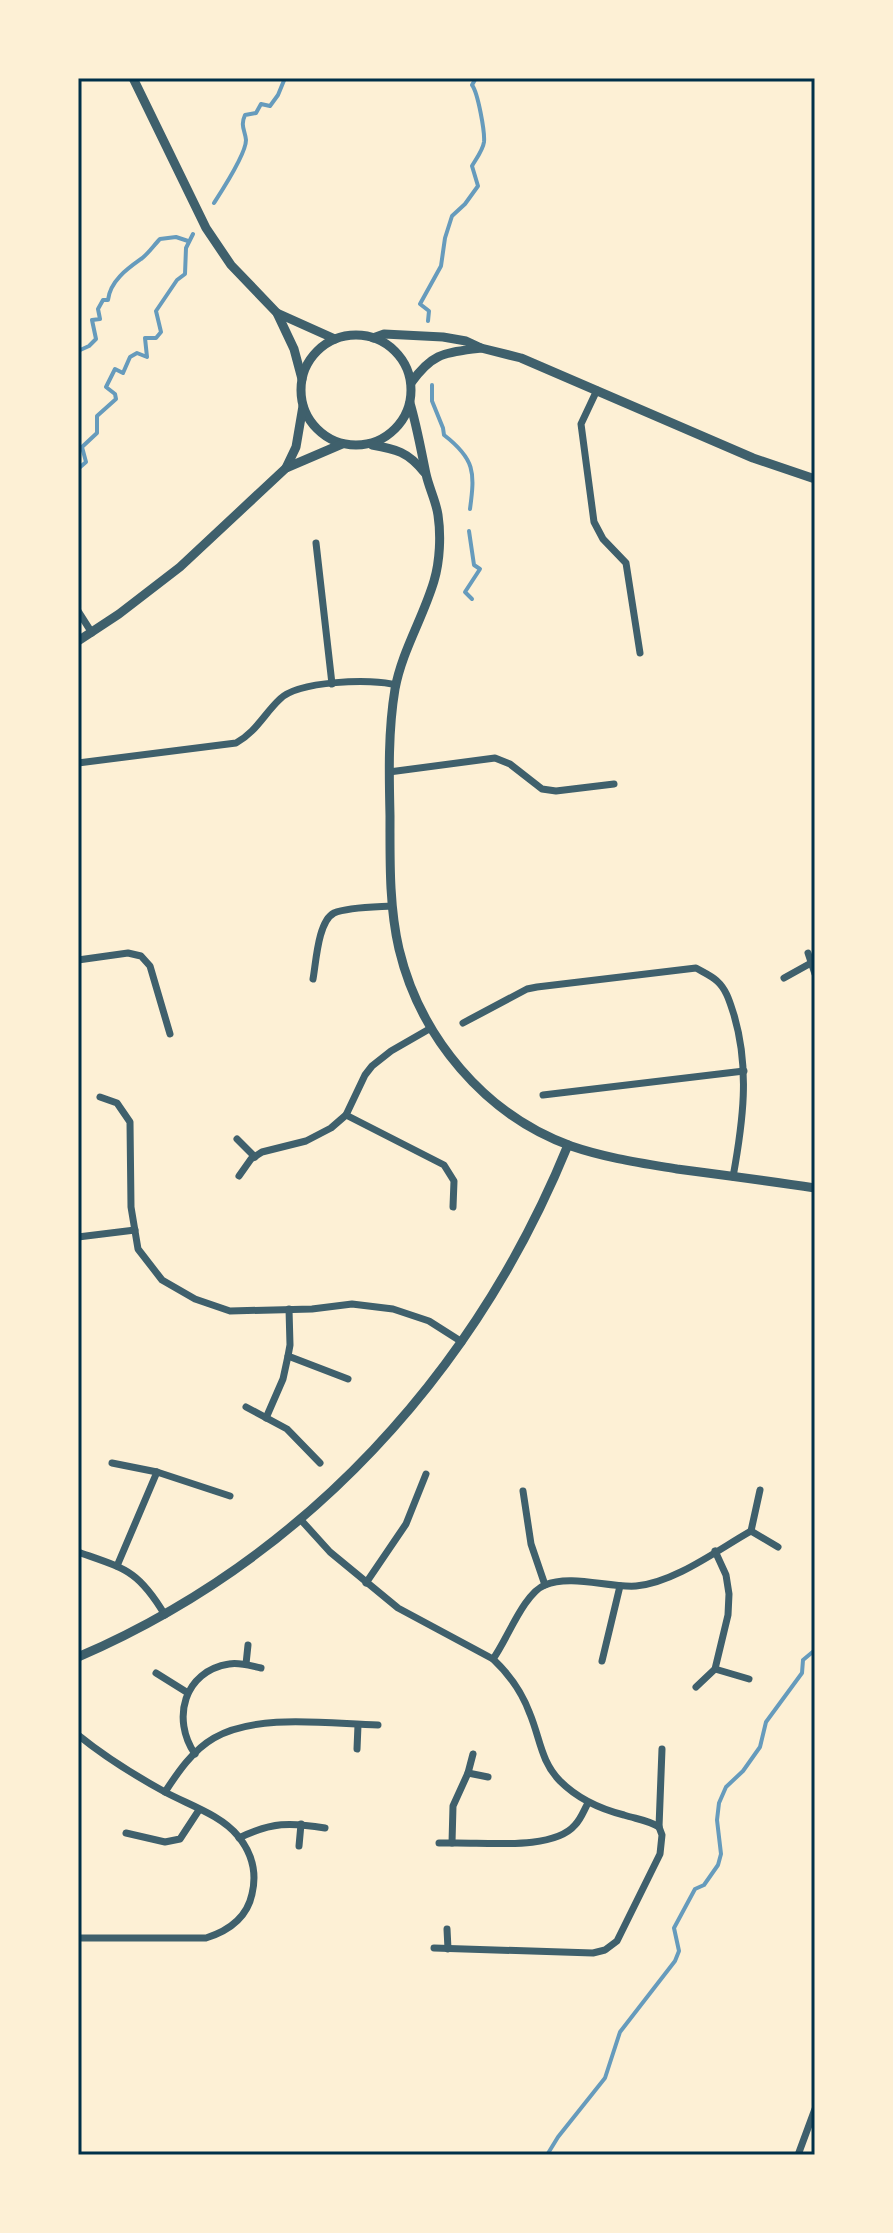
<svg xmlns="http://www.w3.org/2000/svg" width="893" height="2233" viewBox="0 0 893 2233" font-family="Signika,sans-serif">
<rect width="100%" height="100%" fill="#fdf0d5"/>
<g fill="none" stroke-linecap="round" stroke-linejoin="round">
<!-- stream -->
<g stroke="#669bbc" stroke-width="4">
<path d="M 214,203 C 223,189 246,154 246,140 C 245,130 240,126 245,115 L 256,113 L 261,104 L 270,106 L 278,95 L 285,78"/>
<path d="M 428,321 L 429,311 L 420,304 L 441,266 L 445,238 L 452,216 L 465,204 L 478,186 L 472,166 C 476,159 483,150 484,142 C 485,132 478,93 472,85 L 476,78"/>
<path d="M 78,351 L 89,346 L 96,339 L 92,320 L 100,319 L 98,309 L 103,300 L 108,300 C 110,281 127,269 141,259 C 148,254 154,245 160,239 L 176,237 L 188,241"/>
<path d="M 432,385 L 432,401 L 443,428 L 444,435 C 475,459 475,472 470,509"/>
<path d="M 78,469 L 86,462 L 82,447 L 97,433 L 97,416 L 116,399 L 115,394 L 106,387 L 115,369 L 123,373 L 130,357 L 137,353 L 147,357 L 145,338 L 156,338 L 161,332 L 156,311 L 177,280 L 185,274 L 186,248 L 193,234"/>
<path d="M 469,531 L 474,565 L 480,569 L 465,592 L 472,599"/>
<path d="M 547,2155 L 558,2137 L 605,2078 L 620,2032 L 675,1961 L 679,1951 L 674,1928 L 695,1889 L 704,1885 L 718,1865 L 721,1854 L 717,1820 L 719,1803 L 726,1787 L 743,1771 L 760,1747 L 766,1722 L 802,1673 L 803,1660 L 815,1650"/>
</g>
<!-- minor -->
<g stroke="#3f606c" stroke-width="7">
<path d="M 597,390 L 581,424 L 594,522 L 603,539 L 626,563 L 640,653"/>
<path d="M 316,543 L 332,684"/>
<path d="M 78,611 L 92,633"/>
<path d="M 78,763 L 236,743 C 256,732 264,714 280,699 C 298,681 372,678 396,685"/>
<path d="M 389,772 L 495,758 L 510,764 L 542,789 L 556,791 L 614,784"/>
<path d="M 808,953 L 815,974"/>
<path d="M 78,960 L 128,953 L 141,956 L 150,966 L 170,1034"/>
<path d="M 784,978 L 811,963"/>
<path d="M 313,979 C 316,963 318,921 334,913 C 348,907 376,907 392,906"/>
<path d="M 463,1023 L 527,989 L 537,987 L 696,968 C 703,972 712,976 717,981 C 727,990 730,1003 734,1015 C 750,1069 743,1122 733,1177"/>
<path d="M 543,1095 L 744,1071"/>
<path d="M 100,1097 L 117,1103 L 130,1122 L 131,1207 L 138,1249 L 162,1280 L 195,1299 L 230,1311 L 312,1309 L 352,1304 L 393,1309 L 429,1321 L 462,1342"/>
<path d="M 346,1115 L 444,1165 L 454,1181 L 453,1207"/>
<path d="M 237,1139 L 255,1157"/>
<path d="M 239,1176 L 251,1159 L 262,1152 L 306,1141 L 331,1128 L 346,1115 L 365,1075 L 372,1066 L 391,1051 L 431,1028"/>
<path d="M 78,1237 L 135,1230"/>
<path d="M 289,1309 L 290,1345 L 288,1356 L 348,1379"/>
<path d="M 246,1407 L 287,1429 L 320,1463"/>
<path d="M 266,1418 L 283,1379 L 288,1356"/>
<path d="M 112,1463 L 157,1472 L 230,1496"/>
<path d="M 523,1491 L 531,1544 L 545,1585"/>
<path d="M 301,1520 L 330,1552 L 398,1608 L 493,1659 C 507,1640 524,1593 545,1585 C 571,1574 609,1588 636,1586 C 674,1583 719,1549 751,1531 L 778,1547"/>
<path d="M 751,1531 L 760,1490"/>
<path d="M 78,1552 C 126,1569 138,1570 165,1615"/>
<path d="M 117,1566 L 157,1472"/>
<path d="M 366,1583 L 406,1524 L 426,1474"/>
<path d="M 493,1659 C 510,1675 522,1692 530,1714 C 540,1738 541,1762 560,1781 C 578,1799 600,1809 624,1815 C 636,1819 648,1820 659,1827"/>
<path d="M 602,1661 L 620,1586"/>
<path d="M 246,1664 L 248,1645"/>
<path d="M 715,1669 L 749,1679"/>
<path d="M 156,1673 L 188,1693"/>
<path d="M 696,1687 L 715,1669 L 728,1615 L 729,1594 L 726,1575 L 715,1551"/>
<path d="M 78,1735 C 105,1757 134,1775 165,1792 C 189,1805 221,1815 238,1836 C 252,1853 257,1873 252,1894 C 247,1918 228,1931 206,1938 L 78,1938"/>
<path d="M 357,1749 L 358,1725"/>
<path d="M 195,1754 C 171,1719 184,1671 229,1664 C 240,1662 251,1666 261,1668"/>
<path d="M 473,1754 L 468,1773 L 453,1806 L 452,1843 C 484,1842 553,1851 575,1825 C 581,1819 584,1810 588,1803"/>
<path d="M 468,1773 L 488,1777"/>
<path d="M 165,1792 C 178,1772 193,1750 214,1738 C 257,1713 330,1724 378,1725"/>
<path d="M 126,1833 L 165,1842 L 180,1839 L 199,1810"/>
<path d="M 239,1838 C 272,1822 290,1822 325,1828"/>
<path d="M 439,1843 L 452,1843"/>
<path d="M 299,1846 L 301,1824"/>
<path d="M 447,1929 L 448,1949"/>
<path d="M 434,1948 L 593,1953 L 605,1950 L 617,1941 L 660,1854 L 662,1835 L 659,1827 L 662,1749"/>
<path d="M 798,2155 L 815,2109"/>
</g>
<!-- tertiary -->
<g stroke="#3f606c" stroke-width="9">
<path d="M 133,78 L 206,228 L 231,265 L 277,313 L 294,349 L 302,379"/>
<path d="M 277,313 L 335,339"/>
<circle cx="356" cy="390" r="55"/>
<path d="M 373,338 L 384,334 L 443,337 L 466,341 L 481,348 L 521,358 L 753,458 L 815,479"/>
<path d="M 411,383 C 433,352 445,353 481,348"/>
<path d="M 410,403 C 417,427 421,450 426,474 C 429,488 436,501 438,515 C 441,535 440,561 434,581 C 423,618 402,651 395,689 C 388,731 389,774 390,816 C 390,860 389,906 399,949 C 420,1037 485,1115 571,1146 C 606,1158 641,1163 677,1169 C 723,1175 769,1181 815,1188"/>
<path d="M 372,445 C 396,449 408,452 424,472"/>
<path d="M 286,468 L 296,447 L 303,406"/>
<path d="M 78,641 L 119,614 L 180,567 L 286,468 L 342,444"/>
<path d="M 78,1657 C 305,1559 475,1373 568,1145"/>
</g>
</g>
<!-- border -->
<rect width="893" height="2233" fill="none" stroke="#fdf0d5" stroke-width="160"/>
<rect x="80" y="80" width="733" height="2073" fill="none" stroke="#003049" stroke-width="3"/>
</svg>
